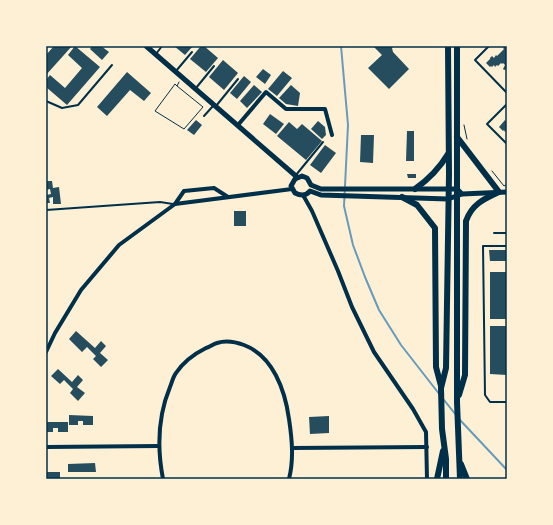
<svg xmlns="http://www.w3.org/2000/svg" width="553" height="525" viewBox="0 0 553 525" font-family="'DejaVu Sans',sans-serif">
<rect width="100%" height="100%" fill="#fdf0d5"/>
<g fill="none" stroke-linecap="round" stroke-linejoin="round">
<!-- stream -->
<g stroke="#669bbc" stroke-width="2">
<path d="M 341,46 L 348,125 L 344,206 L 353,245 L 365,277 L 379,310 L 401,345 L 440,395"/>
<path d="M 444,400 L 456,415"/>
<path d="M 460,420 L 507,470"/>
</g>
</g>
<!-- building -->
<g fill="#264d5e">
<path d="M 54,46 L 72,46 L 46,75 L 46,55 Z"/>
<path d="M 75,46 L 100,67 L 67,105 L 46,87 L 46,80 L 50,75 L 65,88 L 82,68 L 68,55 Z"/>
<path d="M 92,46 L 101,46 L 109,52 L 102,60 L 90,49 Z"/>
<path d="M 174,46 L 193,46 L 185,55 Z"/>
<path d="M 201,46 L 204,46 L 218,58 L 206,72 L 190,59 Z"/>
<path d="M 373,46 L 394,46 L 392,48 L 393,52 L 409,69 L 389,89 L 368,68 L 382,55 Z"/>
<path d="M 505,46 L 507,46 L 507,69 L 504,70 L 503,69 L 505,65 L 503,63 L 502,64 L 501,63 L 498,66 L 497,65 L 495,67 L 494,65 L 492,67 L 491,66 L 490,67 L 486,63 L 490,59 L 490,58 L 492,56 L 494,58 L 496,55 L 497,56 L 504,49 L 503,48 Z"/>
<path d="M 223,60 L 238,73 L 224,90 L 209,77 Z"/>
<path d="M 263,69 L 271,75 L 265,84 L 256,77 Z"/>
<path d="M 283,71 L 292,78 L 277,96 L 268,89 Z"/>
<path d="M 127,72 L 151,93 L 144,101 L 130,90 L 107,116 L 97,107 Z"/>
<path d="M 244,76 L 251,82 L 237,99 L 230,93 Z"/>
<path d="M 254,85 L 262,92 L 247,108 L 240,101 Z"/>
<path d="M 291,85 L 300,93 L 298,106 L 286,104 L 279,98 Z"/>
<path d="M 270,114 L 284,124 L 276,134 L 263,124 Z"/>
<path d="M 196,120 L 202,125 L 194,135 L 187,130 Z"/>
<path d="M 505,120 L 507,123 L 507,130 L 505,132 L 504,130 L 503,131 L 499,127 Z"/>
<path d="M 318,121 L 325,127 L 326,135 L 322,139 L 311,129 Z"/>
<path d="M 289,122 L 297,129 L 302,124 L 322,141 L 306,160 L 277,136 Z"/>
<path d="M 407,131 L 414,131 L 414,161 L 406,161 Z"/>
<path d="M 361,135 L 374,135 L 373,163 L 360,162 Z"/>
<path d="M 325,145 L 336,153 L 321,173 L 310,165 Z"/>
<path d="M 407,174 L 416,174 L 416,178 L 408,178 Z"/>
<path d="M 46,181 L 52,181 L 53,188 L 59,187 L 61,204 L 53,204 L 53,197 L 49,198 L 50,203 L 46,203 L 46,195 L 51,194 L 50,189 L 46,190 Z"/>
<rect x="234" y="211" width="12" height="15"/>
<path d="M 489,250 L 507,250 L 507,261 L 490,261 Z"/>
<rect x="490" y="272" width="17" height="47"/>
<path d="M 490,326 L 507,326 L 507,375 L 490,374 Z"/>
<path d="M 76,331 L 95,348 L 101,341 L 106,346 L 100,353 L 108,360 L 101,367 L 93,359 L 96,356 L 87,347 L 82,352 L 69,339 Z"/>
<path d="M 58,369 L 72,382 L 78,375 L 83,380 L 77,387 L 85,393 L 78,401 L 70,393 L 73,389 L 64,380 L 60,384 L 51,376 Z"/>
<path d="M 69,415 L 93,416 L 93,425 L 83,425 L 83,421 L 78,421 L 78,425 L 69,425 Z"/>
<path d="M 329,416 L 329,433 L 310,434 L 309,417 Z"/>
<path d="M 46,422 L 68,422 L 68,432 L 58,432 L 58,428 L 53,428 L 53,432 L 46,432 Z"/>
<path d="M 95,463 L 96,472 L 68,472 L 68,464 Z"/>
<rect x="46" y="472" width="14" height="7"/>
</g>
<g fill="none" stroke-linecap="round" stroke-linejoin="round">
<!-- path -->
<g stroke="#003049" stroke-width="1">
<path d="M 177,86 L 203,107 L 184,129 L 155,111 L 175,84 L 177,86 L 179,82"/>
<path d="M 464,125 L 467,139"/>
<path d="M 492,171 L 504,186 L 507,184"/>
</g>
<!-- service -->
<g stroke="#003049" stroke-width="2">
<path d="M 489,46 L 475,60 L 507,93"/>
<path d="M 156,54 L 162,46"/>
<path d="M 176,71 L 192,52"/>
<path d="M 196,88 L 214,66"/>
<path d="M 46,101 L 62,108 L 78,105 L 112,65"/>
<path d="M 507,104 L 487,124 L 507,144"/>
<path d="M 216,106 L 238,79"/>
<path d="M 204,116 L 213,106"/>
<path d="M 296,175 L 323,142"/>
<path d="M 46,210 L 160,202 L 173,204"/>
<path d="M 494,233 L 507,233"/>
<path d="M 507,246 L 483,246 L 485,395 L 490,402 L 507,402"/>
</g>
<!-- minor -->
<g stroke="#003049" stroke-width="4">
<path d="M 238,125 L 266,92 L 286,109 L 325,109 L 332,135"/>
<path d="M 303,195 L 312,211 L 338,271 L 352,307 L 374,352 L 413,409 L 426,432 L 427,479"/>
<path d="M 175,204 L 184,191 L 214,188 L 228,197"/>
<path d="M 46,352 L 55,333 L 81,290 L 119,245 L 175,204 L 292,189"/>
<path d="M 46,447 L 159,446"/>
<path d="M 292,448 L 427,447"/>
<path d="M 163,479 C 157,448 158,416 170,387 C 172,382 173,377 176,373 C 184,361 194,354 206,348 C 210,347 213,344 217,343 C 226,340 236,342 244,345 C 273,356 285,390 289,419 C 292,439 294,459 289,479"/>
</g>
<!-- tertiary -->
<g stroke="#003049" stroke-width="5">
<path d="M 146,46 L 297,177"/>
<path d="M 462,194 L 457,189 L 321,189 L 311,185 L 307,178 L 302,176 L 295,179 L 291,186 L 295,193 C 301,196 306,196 310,191 L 321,195 L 448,199 L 462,194 L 507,192"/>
</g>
<!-- primary -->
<g stroke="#003049" stroke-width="6">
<path d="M 457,46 L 457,402 L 460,479"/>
<path d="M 457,137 L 499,192 C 484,199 472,204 466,221 L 465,375 L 459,395"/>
<path d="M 415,189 C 429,179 439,169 448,154"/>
<path d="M 402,197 L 417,205 L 435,228 L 436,367 L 441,386"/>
<path d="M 461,464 L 467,479"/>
<path d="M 437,479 L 443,451"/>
<path d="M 446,479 L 446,459 L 442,429 L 441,388 L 446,368 L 449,174 L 448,46"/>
</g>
</g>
<!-- border -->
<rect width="553" height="525" fill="none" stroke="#fdf0d5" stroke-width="94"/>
<rect x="47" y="47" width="459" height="431" fill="none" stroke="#003049" stroke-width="1.5"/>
</svg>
